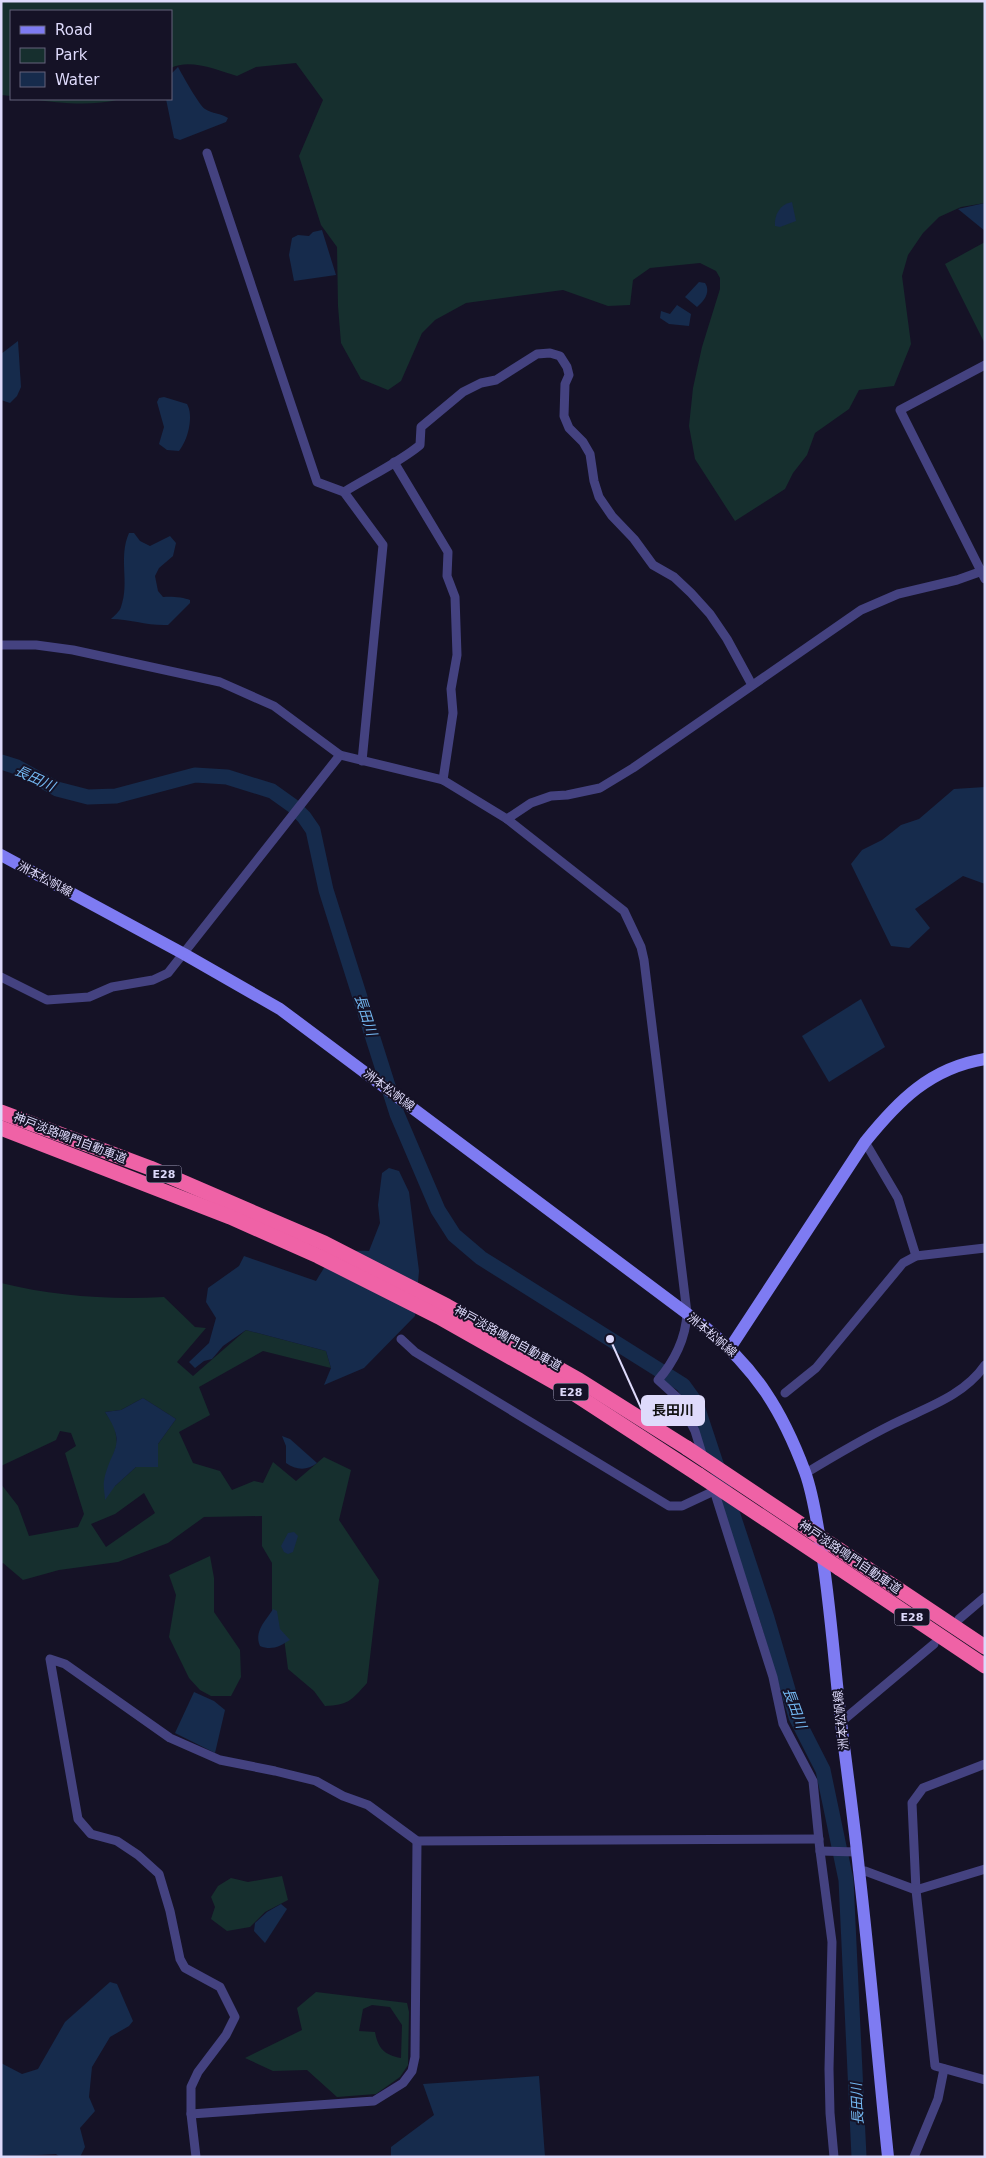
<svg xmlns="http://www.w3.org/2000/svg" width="986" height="2158" viewBox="0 0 986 2158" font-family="'DejaVu Sans','Noto Sans JP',sans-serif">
<rect width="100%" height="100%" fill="#151226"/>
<!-- green -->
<g fill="#162f2e" fill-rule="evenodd">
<path d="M 1,1 L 985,1 L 985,203 L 961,207 L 939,217 L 923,233 L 908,255 L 902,276 L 911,344 L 894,386 L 859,390 L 849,409 L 815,433 L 807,455 L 793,473 L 785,489 L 735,521 L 695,459 L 689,426 L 693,388 L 702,347 L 720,289 L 720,278 L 716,271 L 700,263 L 650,268 L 633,280 L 630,305 L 608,306 L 563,290 L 466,303 L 435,320 L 422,333 L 401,381 L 388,390 L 361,379 L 341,343 L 338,306 L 337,247 L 321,225 L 299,156 L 323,100 L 296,63 L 256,67 L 237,76 C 218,70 189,58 171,68 L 171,11 L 11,11 L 11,96 L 1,95 Z"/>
<path d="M 29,99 L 121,99 C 89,107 62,103 29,99 Z"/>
<path d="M 985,242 L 985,344 L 945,264 Z"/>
<path d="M 1,1283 C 53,1296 110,1300 164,1297 L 195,1327 L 206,1328 L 177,1362 L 193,1376 L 246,1330 L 326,1351 L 331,1368 L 263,1351 L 199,1387 L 210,1415 L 179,1432 L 193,1463 L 220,1471 L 232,1490 L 254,1481 L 263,1483 L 273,1462 L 296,1481 L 324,1457 L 351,1470 L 339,1520 L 379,1580 L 367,1683 C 351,1701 348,1705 325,1706 L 314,1691 L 288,1669 L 284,1638 L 272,1620 L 272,1563 L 262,1546 L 262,1516 L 204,1517 L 168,1543 L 118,1562 L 59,1570 L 23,1580 L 3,1563 L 1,1564 L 1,1484 L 18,1506 L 29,1536 L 78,1527 L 84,1514 L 65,1453 L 76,1446 L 71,1433 L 60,1431 L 56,1440 L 1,1466 ZM 143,1398 L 176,1419 L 158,1444 L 158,1467 L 136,1467 L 115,1486 L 104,1482 L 117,1444 L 115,1427 L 105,1412 L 121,1410 ZM 144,1493 L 155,1513 L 106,1547 L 91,1524 L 115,1514 Z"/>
<path d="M 210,1556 L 214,1578 L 214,1612 L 240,1650 L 241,1677 L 231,1696 L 211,1696 L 200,1690 L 189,1678 L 169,1637 L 176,1595 L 169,1575 Z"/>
<path d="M 282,1876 L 288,1900 L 265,1912 L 250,1927 L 227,1931 L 211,1919 L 215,1907 L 211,1897 L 218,1886 L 231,1878 L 248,1882 Z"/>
<path d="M 316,1992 L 407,2003 L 409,2012 L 408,2065 L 400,2077 L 376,2094 L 337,2097 L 307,2070 L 273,2071 L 245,2058 L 302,2030 L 297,2008 ZM 372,2005 L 390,2007 L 402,2025 L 401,2058 C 385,2055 378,2049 375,2032 L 359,2031 L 363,2009 Z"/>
</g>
<!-- water -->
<g fill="#162b4c">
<path d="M 178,67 C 183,76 199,105 205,109 C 212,114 221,113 228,118 L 226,122 L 180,140 L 174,138 L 166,99 L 171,99 L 171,74 Z"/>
<path d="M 792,202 L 796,221 L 780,227 L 775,226 C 774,215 780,204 792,202 Z"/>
<path d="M 985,203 L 985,231 L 958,209 Z"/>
<path d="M 322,230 L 336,275 L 294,281 L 289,255 L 292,238 L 298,235 L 309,236 L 313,232 Z"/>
<path d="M 699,282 L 705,283 C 711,292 704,301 697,307 L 685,297 Z"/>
<path d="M 677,305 L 691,314 L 689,326 L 669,324 L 660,318 L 661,311 L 670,314 Z"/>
<path d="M 18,341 L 21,387 L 17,396 L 10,403 L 1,400 L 1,354 Z"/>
<path d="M 164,397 L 187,404 C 194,416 188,440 179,451 L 167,450 L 159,444 L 164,427 L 157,402 L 159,398 Z"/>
<path d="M 129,533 L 134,533 L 140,541 L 150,546 L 170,536 L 176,543 L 173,556 L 159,568 L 155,576 L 158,591 L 163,597 C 169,596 184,597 190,600 L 190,603 L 168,625 C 148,626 130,619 111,619 C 114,616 120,611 121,607 C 130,582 118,558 129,533 Z"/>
<path d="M 985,787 L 985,884 L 963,876 L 915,909 L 930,928 L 909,948 L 891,946 L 851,864 L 862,850 L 882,840 L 901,825 L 919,819 L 954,789 Z"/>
<path d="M 861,999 L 885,1047 L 829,1082 L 802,1036 Z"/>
<path d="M 389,1168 L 399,1171 L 409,1192 L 419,1271 L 415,1316 L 364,1368 L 324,1385 L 331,1368 L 326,1351 L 246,1330 L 223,1346 L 212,1359 L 204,1361 L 195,1368 L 189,1362 L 209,1343 L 216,1318 L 206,1302 L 208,1288 L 239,1266 L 244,1256 L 316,1281 C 333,1253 335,1250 369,1251 L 380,1223 L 378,1205 L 382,1173 Z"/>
<path d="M 143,1398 L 176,1419 L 158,1444 L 158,1467 L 136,1467 L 115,1486 L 105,1500 C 105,1494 103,1486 104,1481 C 111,1447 128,1447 105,1412 L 121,1410 Z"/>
<path d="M 282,1436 L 290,1439 L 317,1463 C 307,1471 296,1470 286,1463 L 286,1446 Z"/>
<path d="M 294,1532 L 298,1536 L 293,1552 L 288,1554 L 284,1552 L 281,1546 L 288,1533 Z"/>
<path d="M 273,1609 L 277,1611 L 280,1629 L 290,1640 C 280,1646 272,1651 260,1646 C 254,1631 265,1622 273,1609 Z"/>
<path d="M 194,1692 L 214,1701 L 225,1710 L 215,1753 L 175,1733 Z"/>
<path d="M 281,1904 L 287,1909 L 265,1943 L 254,1931 L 255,1923 L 267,1912 Z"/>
<path d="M 110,1982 L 117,1984 L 133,2021 L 129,2026 L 110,2037 L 92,2067 L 89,2097 L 95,2111 L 80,2128 L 85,2147 L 80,2157 L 60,2157 L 56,2154 L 1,2157 L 1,2063 L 22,2074 L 38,2069 L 65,2022 Z"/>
<path d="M 539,2076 L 545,2157 L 391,2157 L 391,2147 L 434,2115 L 423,2084 Z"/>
</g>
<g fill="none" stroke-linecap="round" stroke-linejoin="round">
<!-- river -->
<path stroke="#162b4c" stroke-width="15" d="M 1,762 L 17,767 L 57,789 L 88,797 L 116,796 L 195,775 L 227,777 L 272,791 L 293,806 L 304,817 L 313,830 L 326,890 L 397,1114 L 438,1210 L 454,1235 L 481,1258 L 683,1385 L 696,1403 L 767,1618 L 796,1717 L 823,1770 L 846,1880 L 859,2157"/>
<!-- street -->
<g stroke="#444280" stroke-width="9">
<path d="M 207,153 L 317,482 L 344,492 L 383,545 L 362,761"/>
<path d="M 985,365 L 900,410 L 985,579"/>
<path d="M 394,462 L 448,552 L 447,576 L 455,597 L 457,655 L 451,689 L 453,713 L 443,780"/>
<path d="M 344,492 C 368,477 400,462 420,445 L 421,427 L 463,392 L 481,383 L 496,380 L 537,354 L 550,353 L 560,356 L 567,367 L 569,375 L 565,384 L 564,416 L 569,428 L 583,442 L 590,454 L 594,481 L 599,497 L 612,516 L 634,539 L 653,565 L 674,577 L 691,593 L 710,614 L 727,639 L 752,685"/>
<path d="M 1,645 L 36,645 L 73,650 L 220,682 L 274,706 L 340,755 L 443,780 L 507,819 L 624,911 L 641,947 L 644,960 L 687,1313 C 686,1338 674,1362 658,1380 L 679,1399 L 695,1431 L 703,1457"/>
<path d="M 507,819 L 531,803 L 551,796 L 567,795 L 600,788 L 633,768 L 861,610 L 898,594 L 957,580 L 985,570"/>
<path d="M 1,977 L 47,1000 L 89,997 L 112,987 L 153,980 L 168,973 L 340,755"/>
<path d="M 865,1142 L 898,1198 L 916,1256"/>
<path d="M 401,1339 L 415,1352 L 669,1506 L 682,1506 L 714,1491"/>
<path d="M 785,1393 L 816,1368 L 903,1263 L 916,1256 L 985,1248"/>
<path d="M 806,1473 C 834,1456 863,1439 893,1424 C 925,1408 964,1396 985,1365"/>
<path d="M 712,1484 L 773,1677 L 783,1724 L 813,1781 L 820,1851 L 832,1942 L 829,2069 L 830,2113 L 834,2157"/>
<path d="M 959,1619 L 985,1597"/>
<path d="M 841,1722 L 934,1644"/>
<path d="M 985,1764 L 923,1788 L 912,1803 L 916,1890 L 935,2066 L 985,2080"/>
<path d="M 820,1851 L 857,1852"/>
<path d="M 860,1871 L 865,1871 L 916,1890 L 985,1869"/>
<path d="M 191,2114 L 374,2101 L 403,2083 L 412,2071 L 415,2057 L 417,1841"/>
<path d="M 196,2157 L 191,2114 L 191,2087 L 198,2072 L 226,2035 L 235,2017 L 220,1987 L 185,1968 L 180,1959 L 170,1911 L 159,1874 L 138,1855 L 117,1841 L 91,1834 L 78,1819 L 50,1659 L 65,1664 L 170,1738 L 220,1760 L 275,1771 L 316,1781 L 343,1796 L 368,1805 L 417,1841 L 819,1839"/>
<path d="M 914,2157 L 938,2099 L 944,2069"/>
</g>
<!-- secondary -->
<g stroke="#7e7bf2" stroke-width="12">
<path d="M 1,855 L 184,954 L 280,1009 L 705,1327 C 756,1369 782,1410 805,1472 C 813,1494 816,1517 820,1540 C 830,1600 834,1661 841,1722 C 847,1771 854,1821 859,1870 C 870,1965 878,2061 888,2157"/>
<path d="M 730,1348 L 865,1142 C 898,1101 930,1068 985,1059"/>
</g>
<!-- highway -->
<g stroke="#ef62a6" stroke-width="15">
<path d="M 1,1112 L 150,1168 L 324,1243 L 447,1306 L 579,1380 L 687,1448"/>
<path d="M 1,1128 L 230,1217 L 318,1256 L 439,1317 L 570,1391 L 699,1475"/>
<path d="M 838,1549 L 985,1647"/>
<path d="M 839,1568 L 985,1666"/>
</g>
<!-- highway-bridge -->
<g stroke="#ef62a6" stroke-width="15">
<path d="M 687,1448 L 838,1549"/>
<path d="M 699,1475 L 839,1568"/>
</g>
</g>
<g text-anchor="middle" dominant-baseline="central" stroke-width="4" stroke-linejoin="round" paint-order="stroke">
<!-- shield labels -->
<g fill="#151226" stroke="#a29ebb" stroke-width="1">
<rect x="146.5" y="1165.5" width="35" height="17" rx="4"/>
<rect x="553.5" y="1383.5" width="35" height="17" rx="4"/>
<rect x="894.5" y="1608.5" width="35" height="17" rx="4"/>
</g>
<g font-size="11" font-weight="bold" fill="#dedafb">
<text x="164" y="1174">E28</text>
<text x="571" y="1392">E28</text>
<text x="912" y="1617">E28</text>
</g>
<!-- street labels -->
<g font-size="12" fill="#dedafb" stroke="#151226">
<text transform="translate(45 879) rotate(28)">洲本松帆線</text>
<text transform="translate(389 1090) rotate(37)">洲本松帆線</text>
<text transform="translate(70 1138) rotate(21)">神戸淡路鳴門自動車道</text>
<text transform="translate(712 1335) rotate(40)">洲本松帆線</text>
<text transform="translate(508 1338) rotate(29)">神戸淡路鳴門自動車道</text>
<text transform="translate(850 1557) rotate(34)">神戸淡路鳴門自動車道</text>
<text transform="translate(841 1720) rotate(-96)">洲本松帆線</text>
</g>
<!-- water labels -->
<g font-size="14" font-style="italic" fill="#73b7f1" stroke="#151226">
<text transform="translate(35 778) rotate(25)">長田川</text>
<text transform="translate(366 1015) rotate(72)">長田川</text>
<text transform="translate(795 1708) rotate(70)">長田川</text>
<text transform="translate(857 2104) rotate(-93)">長田川</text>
</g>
</g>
<!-- callouts -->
<path fill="none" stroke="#dedafb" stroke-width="2" d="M610 1339L642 1410"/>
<circle fill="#dedafb" stroke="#151226" stroke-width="2" cx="610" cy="1339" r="5"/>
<rect fill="#dedafb" stroke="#dedafb" stroke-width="2" x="642" y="1396" width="62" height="29" rx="5"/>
<g font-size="14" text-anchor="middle" font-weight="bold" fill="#111">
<text x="673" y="1415">長田川</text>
</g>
<!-- border -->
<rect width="986" height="2158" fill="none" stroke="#dedafb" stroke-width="5"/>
<!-- legend -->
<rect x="10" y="10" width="162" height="90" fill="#151226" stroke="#65627b"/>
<rect x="20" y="26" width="25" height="8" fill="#7e7bf2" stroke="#65627b"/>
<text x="55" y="35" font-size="15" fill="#dedafb">Road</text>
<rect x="20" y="48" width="25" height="15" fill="#162f2e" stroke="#65627b"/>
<text x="55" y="60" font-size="15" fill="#dedafb">Park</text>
<rect x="20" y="72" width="25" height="15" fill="#162b4c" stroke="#65627b"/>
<text x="55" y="85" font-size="15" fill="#dedafb">Water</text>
</svg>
